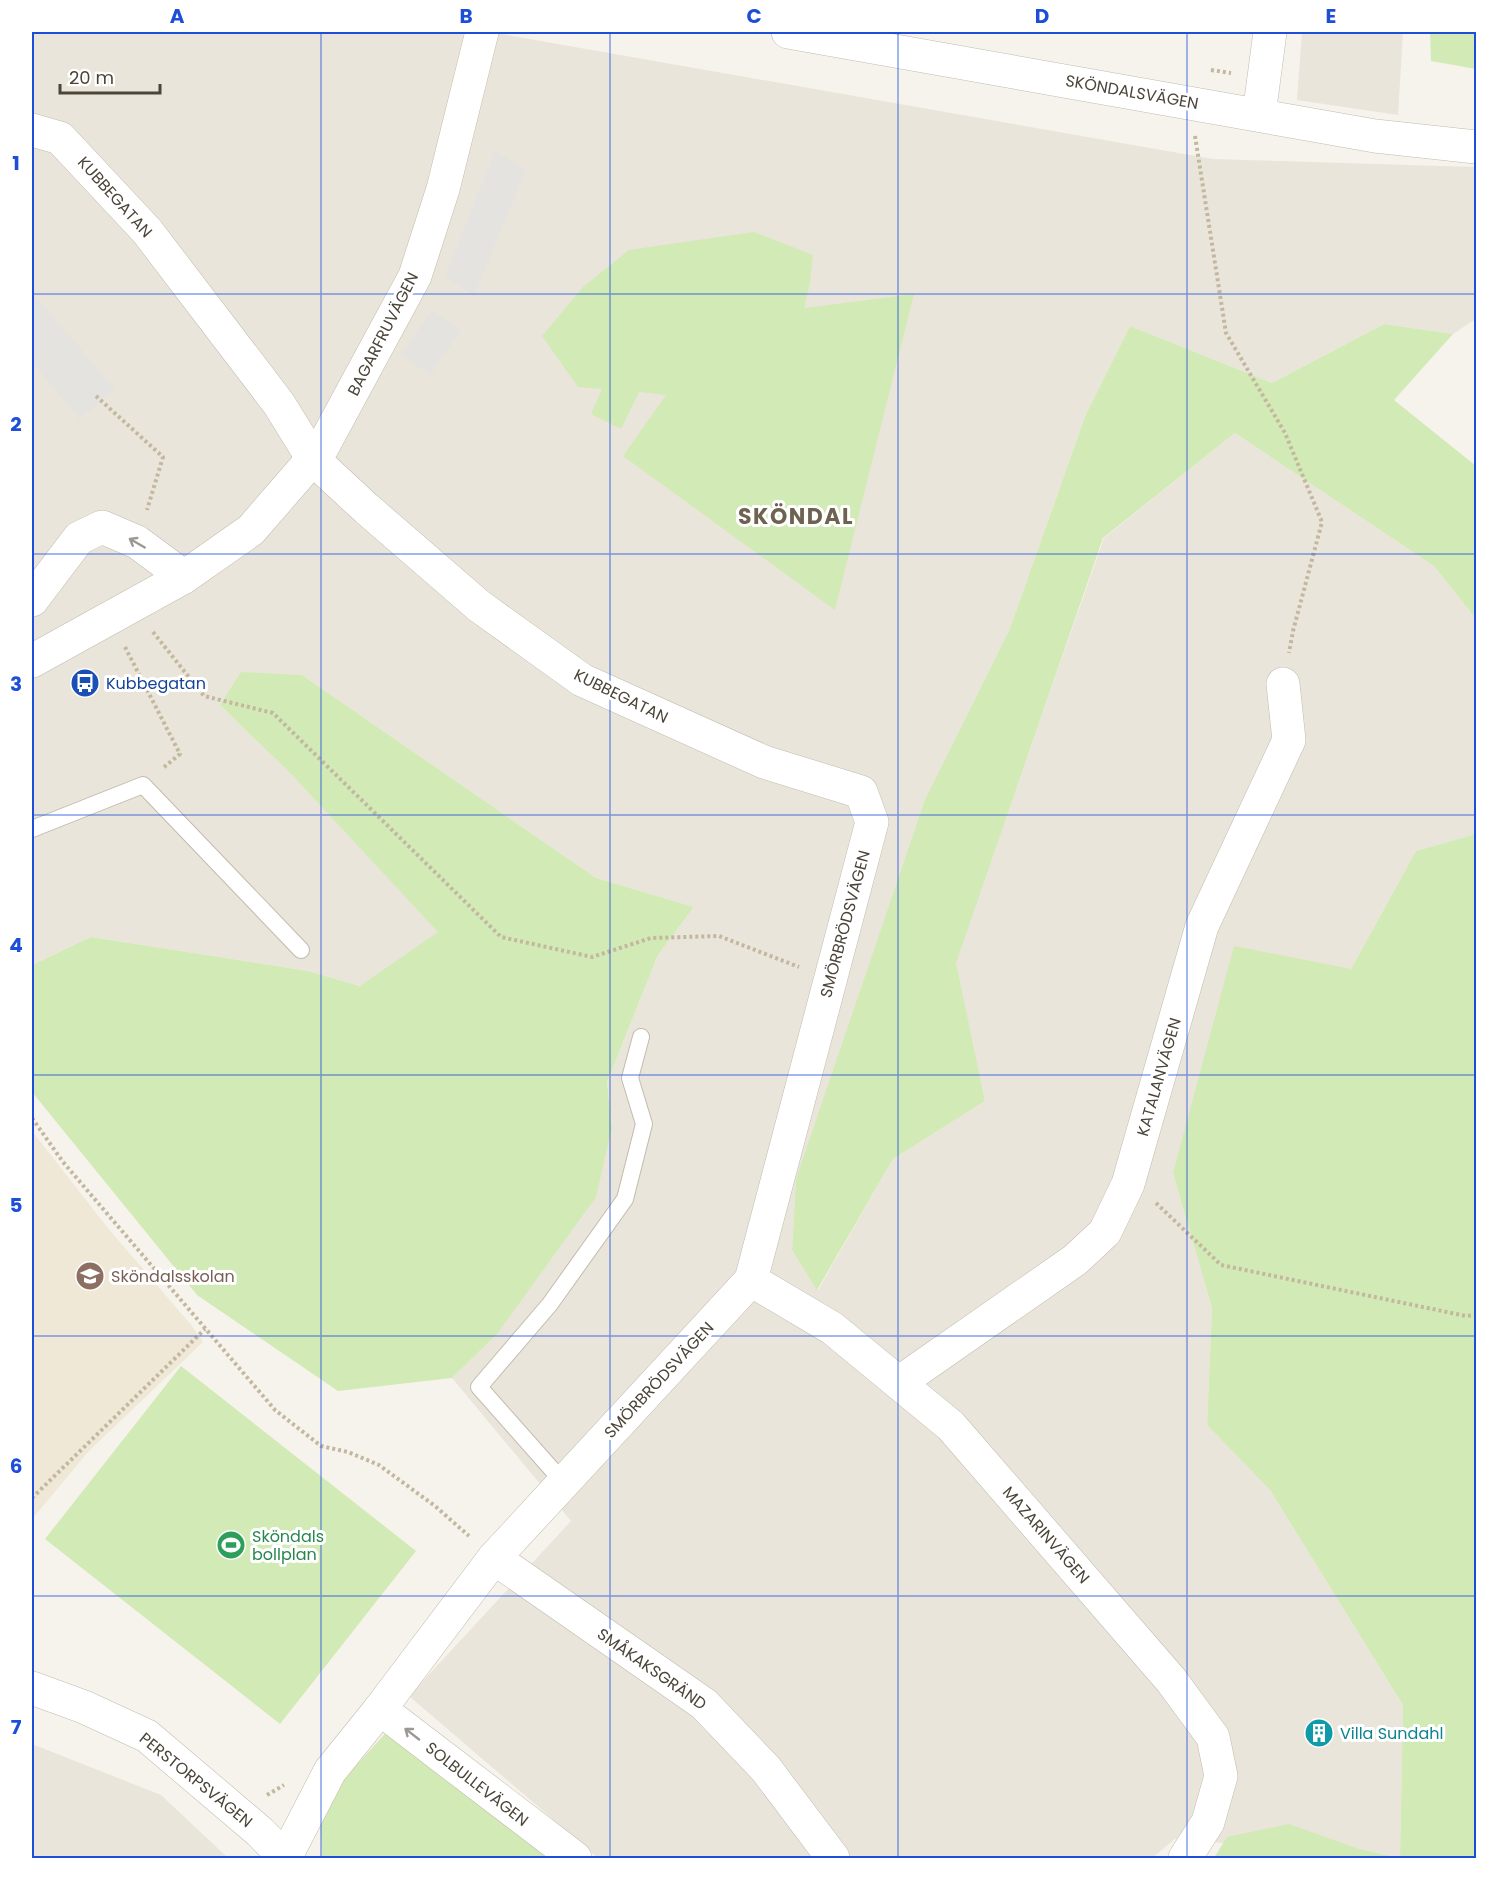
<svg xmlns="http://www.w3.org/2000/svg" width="1508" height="1890" viewBox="0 0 1508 1890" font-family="Poppins,sans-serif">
<rect width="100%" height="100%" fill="#f6f3ec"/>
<!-- residential -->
<g fill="#eae5da">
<path d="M 32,32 L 490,32 L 1213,159 L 1476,167 L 1476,319 L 1453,334 L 1384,324 L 1272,383 L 1130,326 L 1086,414 L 1009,631 L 796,1179 L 792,1250 L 818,1290 L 893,1159 L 985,1101 L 955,963 L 1104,538 L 1235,433 L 1434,566 L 1476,619 L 1476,834 L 1416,851 L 1351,969 L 1173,1173 L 1212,1308 L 1207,1425 L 1270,1490 L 1403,1705 L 1400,1858 L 1175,1839 L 1152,1858 L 598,1858 L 409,1696 L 571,1521 L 452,1378 L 497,1334 L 612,1127 L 607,1082 L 658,955 L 694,907 L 596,878 L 302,675 L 220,705 L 292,775 L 439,932 L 361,986 L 308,971 L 91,937 L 32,965 Z"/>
<path d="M 1302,32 L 1403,32 L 1398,115 L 1297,100 Z"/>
<path d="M 32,1744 L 161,1795 L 228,1858 L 32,1858 Z"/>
</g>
<!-- education -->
<path fill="#efe8d6" d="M 32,1131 L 107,1227 L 192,1326 L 203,1342 L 89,1451 L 32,1519 Z"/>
<!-- green -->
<g fill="#d2eab5">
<path d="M 1430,32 L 1476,32 L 1476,69 L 1431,61 Z"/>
<path d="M 754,232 L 813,255 L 810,283 L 804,308 L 914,294 L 835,610 L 623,456 L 666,395 L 639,392 L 621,429 L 591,414 L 602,389 L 578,387 L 542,336 L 583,287 L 629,250 Z"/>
<path d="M 1384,324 L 1453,334 L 1394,400 L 1476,466 L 1476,619 L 1434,566 L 1235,433 L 1103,538 L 956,963 L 985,1101 L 893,1159 L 817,1290 L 792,1250 L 796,1179 L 925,800 L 1009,631 L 1086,414 L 1130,326 L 1272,383 Z"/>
<path d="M 241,672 L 302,675 L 596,878 L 694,907 L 658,955 L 607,1082 L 612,1127 L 596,1197 L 497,1334 L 452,1378 L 338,1391 L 197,1295 L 32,1092 L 32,965 L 91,937 L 308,971 L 360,986 L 438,932 L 292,775 L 220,705 Z"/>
<path d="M 1476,834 L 1476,1858 L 1400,1858 L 1403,1705 L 1270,1490 L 1207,1425 L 1212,1308 L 1173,1173 L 1234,946 L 1351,969 L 1416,851 Z"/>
<path d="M 181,1366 L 416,1551 L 280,1724 L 45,1539 Z"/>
<path d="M 394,1724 L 569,1858 L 324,1858 L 322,1856 L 320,1816 L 340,1783 Z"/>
<path d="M 1289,1824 L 1359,1849 L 1399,1858 L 1214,1858 L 1227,1837 Z"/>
</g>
<!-- parking -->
<g fill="#e5e3e0">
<path d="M 495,150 L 526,169 L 474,297 L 445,276 Z"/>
<path d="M 32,292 L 115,389 L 79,419 L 32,361 Z"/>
<path d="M 432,310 L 461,330 L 430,375 L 401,355 Z"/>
</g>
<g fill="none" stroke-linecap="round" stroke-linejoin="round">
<!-- service casing -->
<g stroke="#c2bbae" stroke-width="18">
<g id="service">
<path d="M 32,829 L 143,785 L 301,950"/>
<path d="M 564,1483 L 479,1387 L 550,1304 L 625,1199 L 644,1124 L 630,1078 L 641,1037"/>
</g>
</g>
<!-- minor casing -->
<g stroke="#c2bbae" stroke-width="34">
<g id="minor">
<path d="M 788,32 L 1375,136 L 1476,147"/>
<path d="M 1259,115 L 1270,32"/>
<path d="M 32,130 L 60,138 L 147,231 L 279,404 L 313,459 L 367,509 L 479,606 L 582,680 L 764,762 L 861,792 L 872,822 L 751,1280 L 494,1558 L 380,1709 L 330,1771 L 285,1858"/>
<path d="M 32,600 L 79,538 L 102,527 L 137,542 L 184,577"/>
<path d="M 32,661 L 184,577 L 251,530 L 322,448 L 415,276 L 443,189 L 482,32"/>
<path d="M 751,1280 L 832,1328 L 951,1426 L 1171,1680 L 1213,1737 L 1221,1776 L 1208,1822 L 1185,1858"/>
<path d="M 900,1382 L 1075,1260 L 1105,1232 L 1128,1184 L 1202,926 L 1289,740 L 1283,684"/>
<path d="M 494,1558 L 704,1704 L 766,1769 L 833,1858"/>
<path d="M 32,1688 L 84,1707 L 147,1736 L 260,1832 L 285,1858"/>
<path d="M 380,1709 L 575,1858"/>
</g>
</g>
<!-- path -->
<g stroke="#c4b79f" stroke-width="4" stroke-dasharray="3 3" stroke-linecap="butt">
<path d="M 1211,70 L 1231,73"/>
<path d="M 1195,136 L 1226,333 L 1285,433 L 1322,522 L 1293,631 L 1289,653"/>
<path d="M 96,396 L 163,457 L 147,510"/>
<path d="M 153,632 L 204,696 L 273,713 L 501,937 L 592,957 L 651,938 L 719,936 L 799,967"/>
<path d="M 125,647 L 180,754 L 163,768"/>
<path d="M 32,1118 L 63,1162 L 275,1410 L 321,1446 L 348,1452 L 379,1465 L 435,1506 L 469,1536"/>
<path d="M 1156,1203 L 1221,1265 L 1466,1316 L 1476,1315"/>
<path d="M 32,1498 L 205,1329"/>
<path d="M 267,1795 L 284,1785"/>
</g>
<!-- service -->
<use href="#service" stroke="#fff" stroke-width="16"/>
<!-- minor -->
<use href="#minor" stroke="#fff" stroke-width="33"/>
</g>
<!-- one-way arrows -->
<defs><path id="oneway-shaft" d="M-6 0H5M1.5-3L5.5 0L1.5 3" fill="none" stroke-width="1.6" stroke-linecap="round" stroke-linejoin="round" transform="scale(1.5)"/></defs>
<g stroke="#9c9892">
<use href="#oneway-shaft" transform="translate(137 543) rotate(-150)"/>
<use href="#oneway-shaft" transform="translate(412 1734) rotate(-142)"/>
</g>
<!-- grid -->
<path fill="none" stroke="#1d4ed8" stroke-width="1.5" stroke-opacity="0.55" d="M 321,32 L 321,1858M 610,32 L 610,1858M 898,32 L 898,1858M 1187,32 L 1187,1858M 32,294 L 1476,294M 32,554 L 1476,554M 32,815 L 1476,815M 32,1075 L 1476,1075M 32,1336 L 1476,1336M 32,1596 L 1476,1596"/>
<!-- icons -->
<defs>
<g id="bus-disc" transform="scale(1.5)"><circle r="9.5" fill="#1a4fb4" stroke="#fff"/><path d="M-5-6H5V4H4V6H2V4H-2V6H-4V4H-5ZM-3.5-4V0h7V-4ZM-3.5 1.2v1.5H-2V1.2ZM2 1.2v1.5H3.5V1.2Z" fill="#fff"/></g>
<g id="school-disc" transform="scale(1.5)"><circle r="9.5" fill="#8d6e63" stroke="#fff"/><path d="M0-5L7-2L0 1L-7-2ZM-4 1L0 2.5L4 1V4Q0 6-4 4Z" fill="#fff"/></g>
<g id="stadium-disc" transform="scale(1.5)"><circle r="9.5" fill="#2e9e5b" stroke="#fff"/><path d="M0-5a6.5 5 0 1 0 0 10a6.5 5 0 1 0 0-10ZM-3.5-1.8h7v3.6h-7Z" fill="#fff"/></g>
<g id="building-disc" transform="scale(1.5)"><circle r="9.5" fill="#0f9aa8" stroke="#fff"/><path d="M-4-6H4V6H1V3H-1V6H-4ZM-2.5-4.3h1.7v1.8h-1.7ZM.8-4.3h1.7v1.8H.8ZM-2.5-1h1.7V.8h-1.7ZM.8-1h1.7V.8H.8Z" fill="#fff"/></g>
</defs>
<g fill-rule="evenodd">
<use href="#bus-disc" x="85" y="683"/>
<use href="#school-disc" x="90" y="1276"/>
<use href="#stadium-disc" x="231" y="1545"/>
<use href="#building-disc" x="1319" y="1733"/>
</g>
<g text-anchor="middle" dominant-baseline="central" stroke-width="6" stroke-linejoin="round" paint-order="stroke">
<!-- street labels -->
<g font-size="16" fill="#4b4439" stroke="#fff">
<text transform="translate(1132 92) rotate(10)">SKÖNDALSVÄGEN</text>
<text transform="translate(115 197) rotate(48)">KUBBEGATAN</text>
<text transform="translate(383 334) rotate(-63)">BAGARFRUVÄGEN</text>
<text transform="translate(621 696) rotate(26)">KUBBEGATAN</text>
<text transform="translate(845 924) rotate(-75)">SMÖRBRÖDSVÄGEN</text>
<text transform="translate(1159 1077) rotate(-74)">KATALANVÄGEN</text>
<text transform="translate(659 1380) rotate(-47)">SMÖRBRÖDSVÄGEN</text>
<text transform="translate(1046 1535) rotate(49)">MAZARINVÄGEN</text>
<text transform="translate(652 1669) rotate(35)">SMÅKAKSGRÄND</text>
<text transform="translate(196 1780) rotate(39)">PERSTORPSVÄGEN</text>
<text transform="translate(477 1784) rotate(38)">SOLBULLEVÄGEN</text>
</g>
<!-- transit labels -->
<g font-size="16" fill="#164399" stroke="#fff" text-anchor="start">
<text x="106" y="683">Kubbegatan</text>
</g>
<!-- education labels -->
<g font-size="16" fill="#785e54" stroke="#fff" text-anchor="start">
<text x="111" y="1276">Sköndalsskolan</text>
</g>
<!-- leisure labels -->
<g font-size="16" fill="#27864d" stroke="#fff" text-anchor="start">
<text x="252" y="1536">Sköndals<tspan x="252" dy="18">bollplan</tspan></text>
</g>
<!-- culture labels -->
<g font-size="16" fill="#0d838f" stroke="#fff" text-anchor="start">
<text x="1340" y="1733">Villa Sundahl</text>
</g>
<!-- district labels -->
<g font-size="22" font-weight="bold" letter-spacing="1.5" fill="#6e6250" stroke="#fff">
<text x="796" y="516">SKÖNDAL</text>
</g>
</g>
<!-- border -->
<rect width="1508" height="1890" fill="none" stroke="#ffffff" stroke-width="66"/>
<!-- scale -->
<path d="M60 84v9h100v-9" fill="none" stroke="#4b4439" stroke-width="3"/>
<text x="69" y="84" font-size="18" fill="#4b4439" stroke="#ffffff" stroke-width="4.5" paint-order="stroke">20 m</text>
<rect x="33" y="33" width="1442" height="1824" fill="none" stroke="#1d4ed8" stroke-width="2"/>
<g font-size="20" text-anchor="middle" font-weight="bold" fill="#1d4ed8">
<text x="177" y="23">A</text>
<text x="466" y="23">B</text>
<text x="754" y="23">C</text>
<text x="1042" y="23">D</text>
<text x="1331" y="23">E</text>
<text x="16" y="170">1</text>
<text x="16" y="431">2</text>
<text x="16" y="691">3</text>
<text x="16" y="952">4</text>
<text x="16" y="1212">5</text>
<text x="16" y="1473">6</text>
<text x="16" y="1734">7</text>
</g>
</svg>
